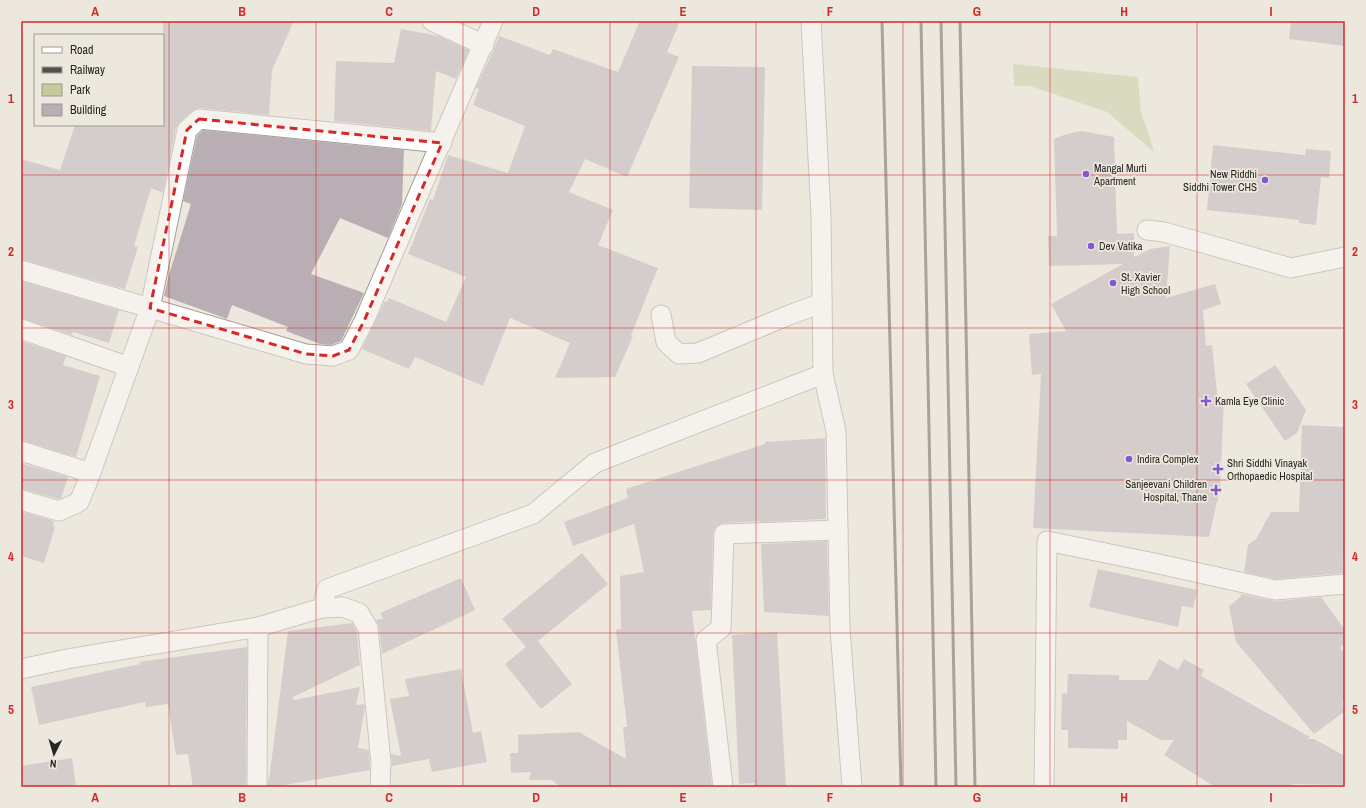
<svg xmlns="http://www.w3.org/2000/svg" width="1366" height="808" viewBox="0 0 1366 808" font-family="'Archivo Narrow',sans-serif">
<rect width="100%" height="100%" fill="#ede8de"/>
<!-- green -->
<path fill="#c3cb9c" d="M 1013,64 L 1138,77 L 1141,113 L 1149,134 L 1154,152 L 1107,112 L 1030,86 L 1014,86 Z"/>
<!-- building -->
<g fill="#b9aeb4">
<path d="M 163,21 L 294,21 L 272,70 L 269,115 L 200,108 L 192,111 L 180,122 L 176,128 L 163,193 L 151,188 L 134,246 L 138,247 L 125,289 L 21,259 L 21,159 L 60,170 L 75,125 L 163,125 Z"/>
<path d="M 640,21 L 680,21 L 667,52 L 679,57 L 627,177 L 585,159 L 569,192 L 613,210 L 598,245 L 658,268 L 631,335 L 633,336 L 615,377 L 555,378 L 570,343 L 510,318 L 483,386 L 415,357 L 409,369 L 362,349 L 385,301 L 387,302 L 389,298 L 446,322 L 466,277 L 408,254 L 430,199 L 433,200 L 448,155 L 508,173 L 525,126 L 473,105 L 479,89 L 476,88 L 494,49 L 499,36 L 550,55 L 553,49 L 618,72 Z"/>
<path d="M 1291,21 L 1345,21 L 1345,46 L 1289,39 Z"/>
<path d="M 401,29 L 439,36 L 469,50 L 456,79 L 436,71 L 431,131 L 334,121 L 336,61 L 394,63 Z"/>
<path d="M 692,66 L 765,67 L 762,210 L 689,208 Z"/>
<path d="M 203,130 L 404,150 L 402,204 L 388,238 L 340,218 L 311,274 L 364,293 L 341,341 L 331,345 L 320,344 L 286,331 L 288,327 L 232,305 L 227,319 L 164,296 L 168,278 L 191,204 L 183,201 L 197,136 Z"/>
<path d="M 1081,131 L 1114,137 L 1117,234 L 1134,233 L 1134,257 L 1150,249 L 1170,246 L 1166,298 L 1215,284 L 1221,304 L 1203,310 L 1206,346 L 1212,345 L 1218,403 L 1224,399 L 1220,489 L 1209,537 L 1033,528 L 1041,374 L 1032,375 L 1029,334 L 1066,331 L 1051,304 L 1123,264 L 1049,266 L 1048,236 L 1057,236 L 1054,139 L 1064,135 Z"/>
<path d="M 1213,145 L 1305,155 L 1306,149 L 1331,151 L 1329,178 L 1321,177 L 1316,225 L 1299,223 L 1299,220 L 1207,210 Z"/>
<path d="M 21,281 L 119,310 L 109,343 L 73,332 L 72,335 L 21,318 Z"/>
<path d="M 21,341 L 66,356 L 63,365 L 100,376 L 76,457 L 21,440 Z"/>
<path d="M 1275,365 L 1306,410 L 1297,433 L 1285,441 L 1246,384 Z"/>
<path d="M 1302,425 L 1345,427 L 1345,523 L 1343,573 L 1276,579 L 1244,572 L 1248,545 L 1256,539 L 1271,512 L 1299,512 Z"/>
<path d="M 825,438 L 826,519 L 760,522 L 760,521 L 724,523 L 718,525 L 714,529 L 713,534 L 711,610 L 692,611 L 712,787 L 560,787 L 552,780 L 529,780 L 531,772 L 511,773 L 510,753 L 518,753 L 518,735 L 579,732 L 626,759 L 623,727 L 627,727 L 616,630 L 621,629 L 620,576 L 644,572 L 634,524 L 573,546 L 564,522 L 628,498 L 626,489 L 765,444 L 765,442 Z"/>
<path d="M 21,463 L 68,477 L 61,498 L 58,499 L 21,489 Z"/>
<path d="M 21,511 L 54,521 L 53,526 L 55,527 L 44,563 L 21,556 Z"/>
<path d="M 827,541 L 829,616 L 764,612 L 761,544 Z"/>
<path d="M 582,553 L 608,584 L 538,641 L 572,684 L 541,709 L 505,664 L 526,647 L 502,619 Z"/>
<path d="M 1098,569 L 1197,590 L 1193,608 L 1182,606 L 1178,627 L 1089,607 Z"/>
<path d="M 461,578 L 475,610 L 382,654 L 379,627 L 376,620 L 383,619 L 380,613 Z"/>
<path d="M 1241,594 L 1276,601 L 1321,597 L 1345,630 L 1345,642 L 1340,648 L 1345,654 L 1345,699 L 1342,702 L 1344,712 L 1314,734 L 1236,642 L 1229,606 L 1241,596 Z"/>
<path d="M 352,623 L 357,632 L 360,665 L 293,697 L 294,700 L 360,687 L 356,705 L 364,704 L 365,707 L 358,748 L 369,750 L 370,770 L 274,787 L 268,787 L 268,775 L 269,780 L 288,631 Z"/>
<path d="M 777,632 L 786,787 L 754,787 L 754,783 L 739,784 L 732,635 Z"/>
<path d="M 247,647 L 246,787 L 193,787 L 188,754 L 176,755 L 168,704 L 146,707 L 145,702 L 39,725 L 31,687 L 140,664 L 139,662 Z"/>
<path d="M 1159,659 L 1178,670 L 1184,659 L 1204,670 L 1201,676 L 1310,737 L 1307,739 L 1314,739 L 1345,756 L 1345,785 L 1292,784 L 1297,787 L 1215,787 L 1164,755 L 1174,740 L 1161,740 L 1127,721 L 1127,740 L 1118,740 L 1118,749 L 1068,748 L 1068,730 L 1061,730 L 1062,693 L 1067,694 L 1068,674 L 1119,675 L 1119,680 L 1148,680 Z"/>
<path d="M 461,669 L 473,733 L 481,731 L 487,762 L 432,772 L 429,759 L 392,766 L 391,754 L 401,756 L 390,699 L 409,696 L 405,679 Z"/>
<path d="M 72,758 L 76,787 L 23,787 L 21,766 Z"/>
</g>
<g fill="none" stroke-linecap="round" stroke-linejoin="round">
<!-- minor casing -->
<g stroke="#a39e95" stroke-width="21">
<g id="minor">
<path d="M 432,21 L 484,45"/>
<path d="M 811,21 L 821,216 L 823,374 L 836,431 L 840,629 L 852,787"/>
<path d="M 1147,230 L 1164,232 L 1291,268 L 1345,257"/>
<path d="M 21,270 L 306,354 L 333,356 L 349,350 L 364,321 L 493,21"/>
<path d="M 661,315 L 666,342 L 679,354 L 698,353 L 789,315 L 822,303"/>
<path d="M 21,329 L 129,367"/>
<path d="M 21,451 L 91,473"/>
<path d="M 21,500 L 59,511 L 79,502 L 87,483 L 150,308 L 187,130 L 199,119 L 442,143"/>
<path d="M 322,608 L 327,589 L 533,514 L 595,463 L 823,374"/>
<path d="M 258,627 L 322,608 L 343,607 L 359,613 L 368,628 L 381,763 L 380,787"/>
<path d="M 21,669 L 67,659 L 258,627 L 257,787"/>
<path d="M 723,787 L 706,640 L 721,628 L 724,534 L 838,530"/>
<path d="M 1044,787 L 1047,541 L 1159,564 L 1275,590 L 1345,584"/>
</g>
</g>
<!-- minor -->
<use href="#minor" stroke="#fff" stroke-width="19"/>
<!-- rail -->
<g stroke="#53514b" stroke-width="3">
<path d="M 882,21 L 901,787"/>
<path d="M 921,21 L 936,787"/>
<path d="M 941,21 L 956,787"/>
<path d="M 960,21 L 975,787"/>
</g>
</g>
<!-- marked area -->
<path d="M0 0H1366V808H0ZM 199,119 L 442,143 L 364,321 L 349,350 L 333,356 L 306,354 L 150,308 L 187,130 Z" fill="#ede8de" fill-opacity=".55" fill-rule="evenodd"/>
<path fill="none" stroke="#d62828" stroke-width="3" stroke-dasharray="8 5" stroke-linejoin="round" d="M 199,119 L 442,143 L 364,321 L 349,350 L 333,356 L 306,354 L 150,308 L 187,130 Z"/>
<!-- grid -->
<path fill="none" stroke="#d62828" stroke-width="1" stroke-opacity="0.55" d="M 169,21 L 169,787M 316,21 L 316,787M 463,21 L 463,787M 610,21 L 610,787M 756,21 L 756,787M 903,21 L 903,787M 1050,21 L 1050,787M 1197,21 L 1197,787M 21,175 L 1345,175M 21,328 L 1345,328M 21,480 L 1345,480M 21,633 L 1345,633"/>
<!-- markers -->
<g fill="#8456d0" stroke="#ede8de" stroke-width="1.5">
<circle cx="1086" cy="174" r="4"/>
<circle cx="1265" cy="180" r="4"/>
<circle cx="1091" cy="246" r="4"/>
<circle cx="1113" cy="283" r="4"/>
<path d="M1204 395h4v4h4v4h-4v4h-4v-4h-4v-4h4z"/>
<circle cx="1129" cy="459" r="4"/>
<path d="M1216 463h4v4h4v4h-4v4h-4v-4h-4v-4h4z"/>
<path d="M1214 484h4v4h4v4h-4v4h-4v-4h-4v-4h4z"/>
</g>
<g text-anchor="middle" dominant-baseline="central" stroke-width="3.5" stroke-linejoin="round" paint-order="stroke">
<!-- poi labels -->
<g font-size="11" fill="#282622" stroke="#ede8de" text-anchor="start">
<text x="1094" y="168">Mangal Murti<tspan x="1094" dy="13">Apartment</tspan></text>
<text x="1257" y="174" text-anchor="end">New Riddhi<tspan x="1257" dy="13">Siddhi Tower CHS</tspan></text>
<text x="1099" y="246">Dev Vatika</text>
<text x="1121" y="277">St. Xavier<tspan x="1121" dy="13">High School</tspan></text>
<text x="1215" y="401">Kamla Eye Clinic</text>
<text x="1137" y="459">Indira Complex</text>
<text x="1227" y="463">Shri Siddhi Vinayak<tspan x="1227" dy="13">Orthopaedic Hospital</tspan></text>
<text x="1207" y="484" text-anchor="end">Sanjeevani Children<tspan x="1207" dy="13">Hospital, Thane</tspan></text>
</g>
</g>
<!-- border -->
<rect width="1366" height="808" fill="none" stroke="#ede8de" stroke-width="44"/>
<!-- legend -->
<rect x="34" y="34" width="130" height="92" fill="#ede8de" stroke="#9e9a93"/>
<rect x="42" y="47" width="20" height="6" fill="#ffffff" stroke="#9e9a93"/>
<text x="70" y="54" font-size="12" fill="#282622">Road</text>
<rect x="42" y="67" width="20" height="6" fill="#53514b" stroke="#9e9a93"/>
<text x="70" y="74" font-size="12" fill="#282622">Railway</text>
<rect x="42" y="84" width="20" height="12" fill="#c3cb9c" stroke="#9e9a93"/>
<text x="70" y="94" font-size="12" fill="#282622">Park</text>
<rect x="42" y="104" width="20" height="12" fill="#b9aeb4" stroke="#9e9a93"/>
<text x="70" y="114" font-size="12" fill="#282622">Building</text>
<!-- north arrow -->
<g transform="translate(54 754) rotate(185)" stroke="#ede8de" stroke-width="3" paint-order="stroke">
<path d="M0-3L7 15L0 10L-7 15Z" fill="#282622"/>
<text y="-6" font-size="11" font-weight="bold" text-anchor="middle" fill="#282622">N</text>
</g>
<rect x="22" y="22" width="1322" height="764" fill="none" stroke="#d62828" stroke-width="1.5"/>
<g font-size="13" text-anchor="middle" font-weight="bold" fill="#d62828">
<text x="95" y="16">A</text>
<text x="242" y="16">B</text>
<text x="389" y="16">C</text>
<text x="536" y="16">D</text>
<text x="683" y="16">E</text>
<text x="830" y="16">F</text>
<text x="977" y="16">G</text>
<text x="1124" y="16">H</text>
<text x="1271" y="16">I</text>
<text x="11" y="103">1</text>
<text x="1355" y="103">1</text>
<text x="11" y="256">2</text>
<text x="1355" y="256">2</text>
<text x="11" y="409">3</text>
<text x="1355" y="409">3</text>
<text x="11" y="561">4</text>
<text x="1355" y="561">4</text>
<text x="11" y="714">5</text>
<text x="1355" y="714">5</text>
<text x="95" y="802">A</text>
<text x="242" y="802">B</text>
<text x="389" y="802">C</text>
<text x="536" y="802">D</text>
<text x="683" y="802">E</text>
<text x="830" y="802">F</text>
<text x="977" y="802">G</text>
<text x="1124" y="802">H</text>
<text x="1271" y="802">I</text>
</g>
</svg>
